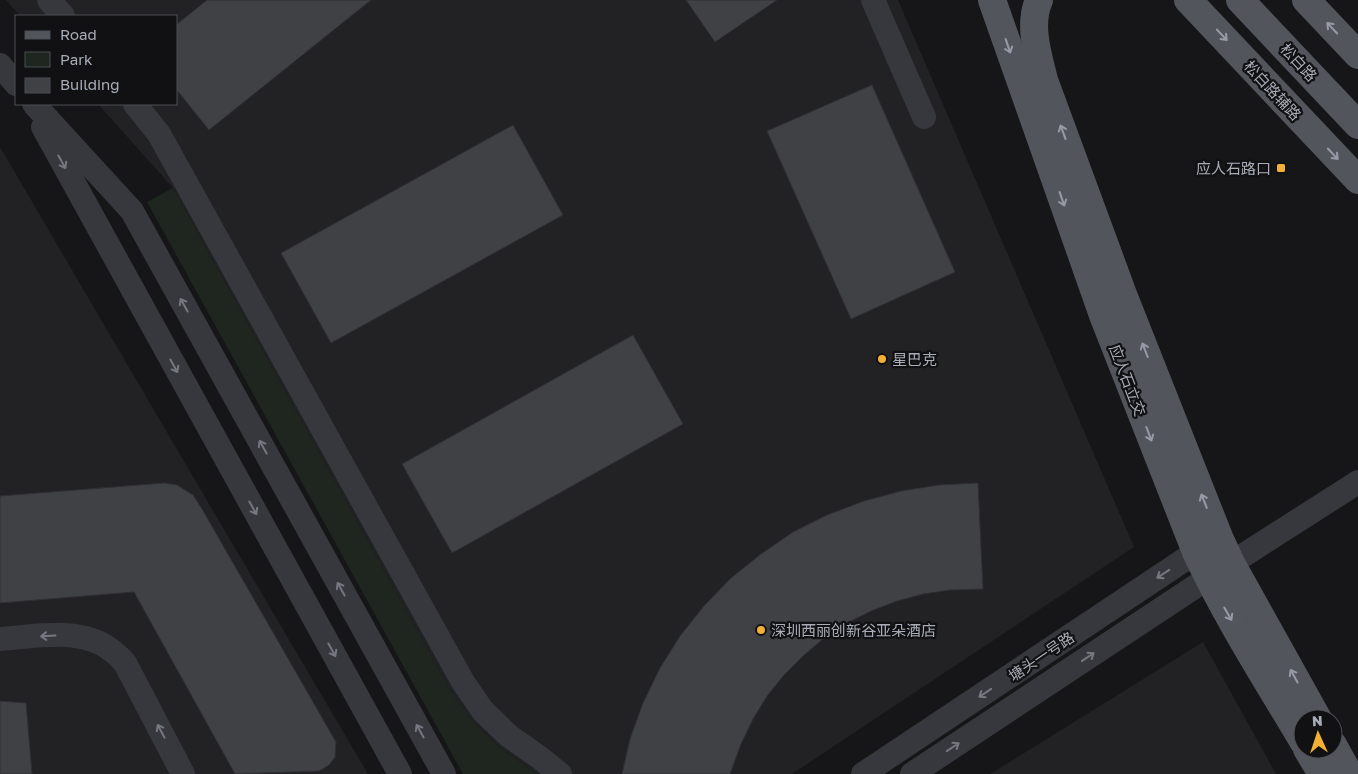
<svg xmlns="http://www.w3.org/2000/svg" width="1358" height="774" viewBox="0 0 1358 774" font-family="'Golos Text','Noto Sans SC',sans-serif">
<rect width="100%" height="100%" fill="#161618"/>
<!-- built -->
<g fill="#222225">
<path d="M 6,0 L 898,0 L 1134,547 L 792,774 L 537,774 L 500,748 L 472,721 L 450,690 L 173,188 L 98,104 L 176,104 L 176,16 L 20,16 Z"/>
<path d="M 0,147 L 175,446 L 368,774 L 0,774 Z"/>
<path d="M 1203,642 L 1276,774 L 990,774 Z"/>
</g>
<!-- green -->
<path fill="#1e261f" d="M 173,188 L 450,690 L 472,721 L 500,748 L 537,774 L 463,774 L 147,202 Z"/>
<!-- building -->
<g fill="#404145" stroke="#303034">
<path d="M 207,0 L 371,0 L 209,130 L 176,89 L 176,25 Z"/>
<path d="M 686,0 L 777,0 L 715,42 Z"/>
<path d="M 872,85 L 955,272 L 851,319 L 767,131 Z"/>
<path d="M 513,125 L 563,215 L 331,343 L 281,253 Z"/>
<path d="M 633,335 L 683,424 L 452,553 L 402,464 Z"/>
<path d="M 164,483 L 177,485 L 193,495 L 202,509 L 336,742 L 335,757 L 329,765 L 319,771 L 235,774 L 134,592 L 0,603 L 0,496 Z"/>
<path d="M 978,483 L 983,589 L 950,590 L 923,594 L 897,601 L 871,611 L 847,623 L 824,638 L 803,656 L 784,675 L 767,696 L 753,719 L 741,744 L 730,774 L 622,774 L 630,739 L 643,703 L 660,668 L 680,636 L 704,606 L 731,578 L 761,554 L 793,532 L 827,515 L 864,501 L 901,491 L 939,485 Z"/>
<path d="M 0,701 L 26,703 L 32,774 L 0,774 Z"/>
</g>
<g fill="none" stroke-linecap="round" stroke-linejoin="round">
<!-- minor -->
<g stroke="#37383d" stroke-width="24">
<path d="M 49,0 L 63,16"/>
<path d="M 873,0 L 924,117"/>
<path d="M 0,65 L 16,84"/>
<path d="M 34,104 L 132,211 L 444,774"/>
<path d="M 135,104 L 159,134 L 463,682 L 483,711 L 509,736 L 539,757 L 560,774"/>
<path d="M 43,127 L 400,774"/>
<path d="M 0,639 C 35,637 80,626 111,650 C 116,653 121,659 125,663 L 183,774"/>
<path d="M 863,774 L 1211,542"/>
<path d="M 912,774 L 1208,578 L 1358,482"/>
</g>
<!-- major -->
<g stroke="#53555c" stroke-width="28">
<path d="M 992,0 L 1104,318 L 1196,552 C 1227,618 1266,679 1303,741"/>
<path d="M 1039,0 C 1028,25 1038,55 1044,80 L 1124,297 L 1219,537 L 1231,563 L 1318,719"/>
<path d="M 1188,0 L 1358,180"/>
<path d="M 1240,0 L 1358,125"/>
<path d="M 1306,0 L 1358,55"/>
<path d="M 1333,745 L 1349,774"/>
<path d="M 1307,749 L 1322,774"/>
</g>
</g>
<!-- one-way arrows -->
<defs><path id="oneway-shaft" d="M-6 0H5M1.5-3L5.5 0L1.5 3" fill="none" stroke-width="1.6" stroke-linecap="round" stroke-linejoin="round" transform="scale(1.25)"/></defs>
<g stroke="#979ba6">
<use href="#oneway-shaft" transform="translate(1332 28) rotate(-133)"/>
<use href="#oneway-shaft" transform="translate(1222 35) rotate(47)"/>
<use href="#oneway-shaft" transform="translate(1008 46) rotate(71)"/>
<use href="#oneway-shaft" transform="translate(1063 132) rotate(-110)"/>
<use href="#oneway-shaft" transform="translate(1333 154) rotate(47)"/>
<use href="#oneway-shaft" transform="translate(1062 199) rotate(71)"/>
<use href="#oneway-shaft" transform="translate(1145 350) rotate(-111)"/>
<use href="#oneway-shaft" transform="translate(1149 434) rotate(69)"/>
<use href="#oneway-shaft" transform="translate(1204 501) rotate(-112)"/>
<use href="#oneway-shaft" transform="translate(1228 614) rotate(60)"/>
<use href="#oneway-shaft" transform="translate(1294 676) rotate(-119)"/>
</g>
<g stroke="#757881">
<use href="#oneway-shaft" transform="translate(62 162) rotate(61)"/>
<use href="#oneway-shaft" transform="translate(184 305) rotate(-119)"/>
<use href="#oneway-shaft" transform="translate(174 366) rotate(61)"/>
<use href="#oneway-shaft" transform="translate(263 447) rotate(-119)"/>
<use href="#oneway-shaft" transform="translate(253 508) rotate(61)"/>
<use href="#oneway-shaft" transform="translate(1163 574) rotate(146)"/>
<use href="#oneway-shaft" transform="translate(341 589) rotate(-119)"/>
<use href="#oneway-shaft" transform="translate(48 636) rotate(177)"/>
<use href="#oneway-shaft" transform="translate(332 650) rotate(61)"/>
<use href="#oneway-shaft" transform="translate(1088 657) rotate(-34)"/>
<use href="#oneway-shaft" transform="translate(985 693) rotate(146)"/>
<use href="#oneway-shaft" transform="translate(161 731) rotate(-118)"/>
<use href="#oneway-shaft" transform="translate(420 731) rotate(-119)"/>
<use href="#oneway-shaft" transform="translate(953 747) rotate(-34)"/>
</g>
<!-- markers -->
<g fill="#f2b134" stroke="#111113" stroke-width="2">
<rect x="1276" y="163" width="10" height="10" rx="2.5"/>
<circle cx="882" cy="359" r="5"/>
<circle cx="761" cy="630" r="5"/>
</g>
<g text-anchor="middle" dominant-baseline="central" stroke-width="4.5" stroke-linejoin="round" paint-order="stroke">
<!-- street labels -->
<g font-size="15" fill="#a8adb8" stroke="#111113">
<text transform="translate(1299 62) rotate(47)">松白路</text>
<text transform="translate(1273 90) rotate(47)">松白路辅路</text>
<text transform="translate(1128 380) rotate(69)">应人石立交</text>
<text transform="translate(1041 656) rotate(-34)">塘头一号路</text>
</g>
<!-- poi labels -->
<g font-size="15" fill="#a8adb8" stroke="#111113" text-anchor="start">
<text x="1271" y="168" text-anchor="end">应人石路口</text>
<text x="892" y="359">星巴克</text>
<text x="771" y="630">深圳西丽创新谷亚朵酒店</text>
</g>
</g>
<!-- legend -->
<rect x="15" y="15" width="162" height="90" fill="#111113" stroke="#4d4f55"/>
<rect x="25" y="31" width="25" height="8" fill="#53555c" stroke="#4d4f55"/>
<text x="60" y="40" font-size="15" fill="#a8adb8">Road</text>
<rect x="25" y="52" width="25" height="15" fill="#1e261f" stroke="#4d4f55"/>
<text x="60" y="65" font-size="15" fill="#a8adb8">Park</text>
<rect x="25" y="78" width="25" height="15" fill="#404145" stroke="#4d4f55"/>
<text x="60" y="90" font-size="15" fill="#a8adb8">Building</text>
<!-- north arrow -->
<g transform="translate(1318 734) rotate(357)"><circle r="24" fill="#111113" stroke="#4d4f55"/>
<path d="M0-4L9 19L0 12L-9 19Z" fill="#f2b134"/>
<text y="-8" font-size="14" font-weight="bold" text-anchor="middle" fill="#a8adb8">N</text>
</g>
</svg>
